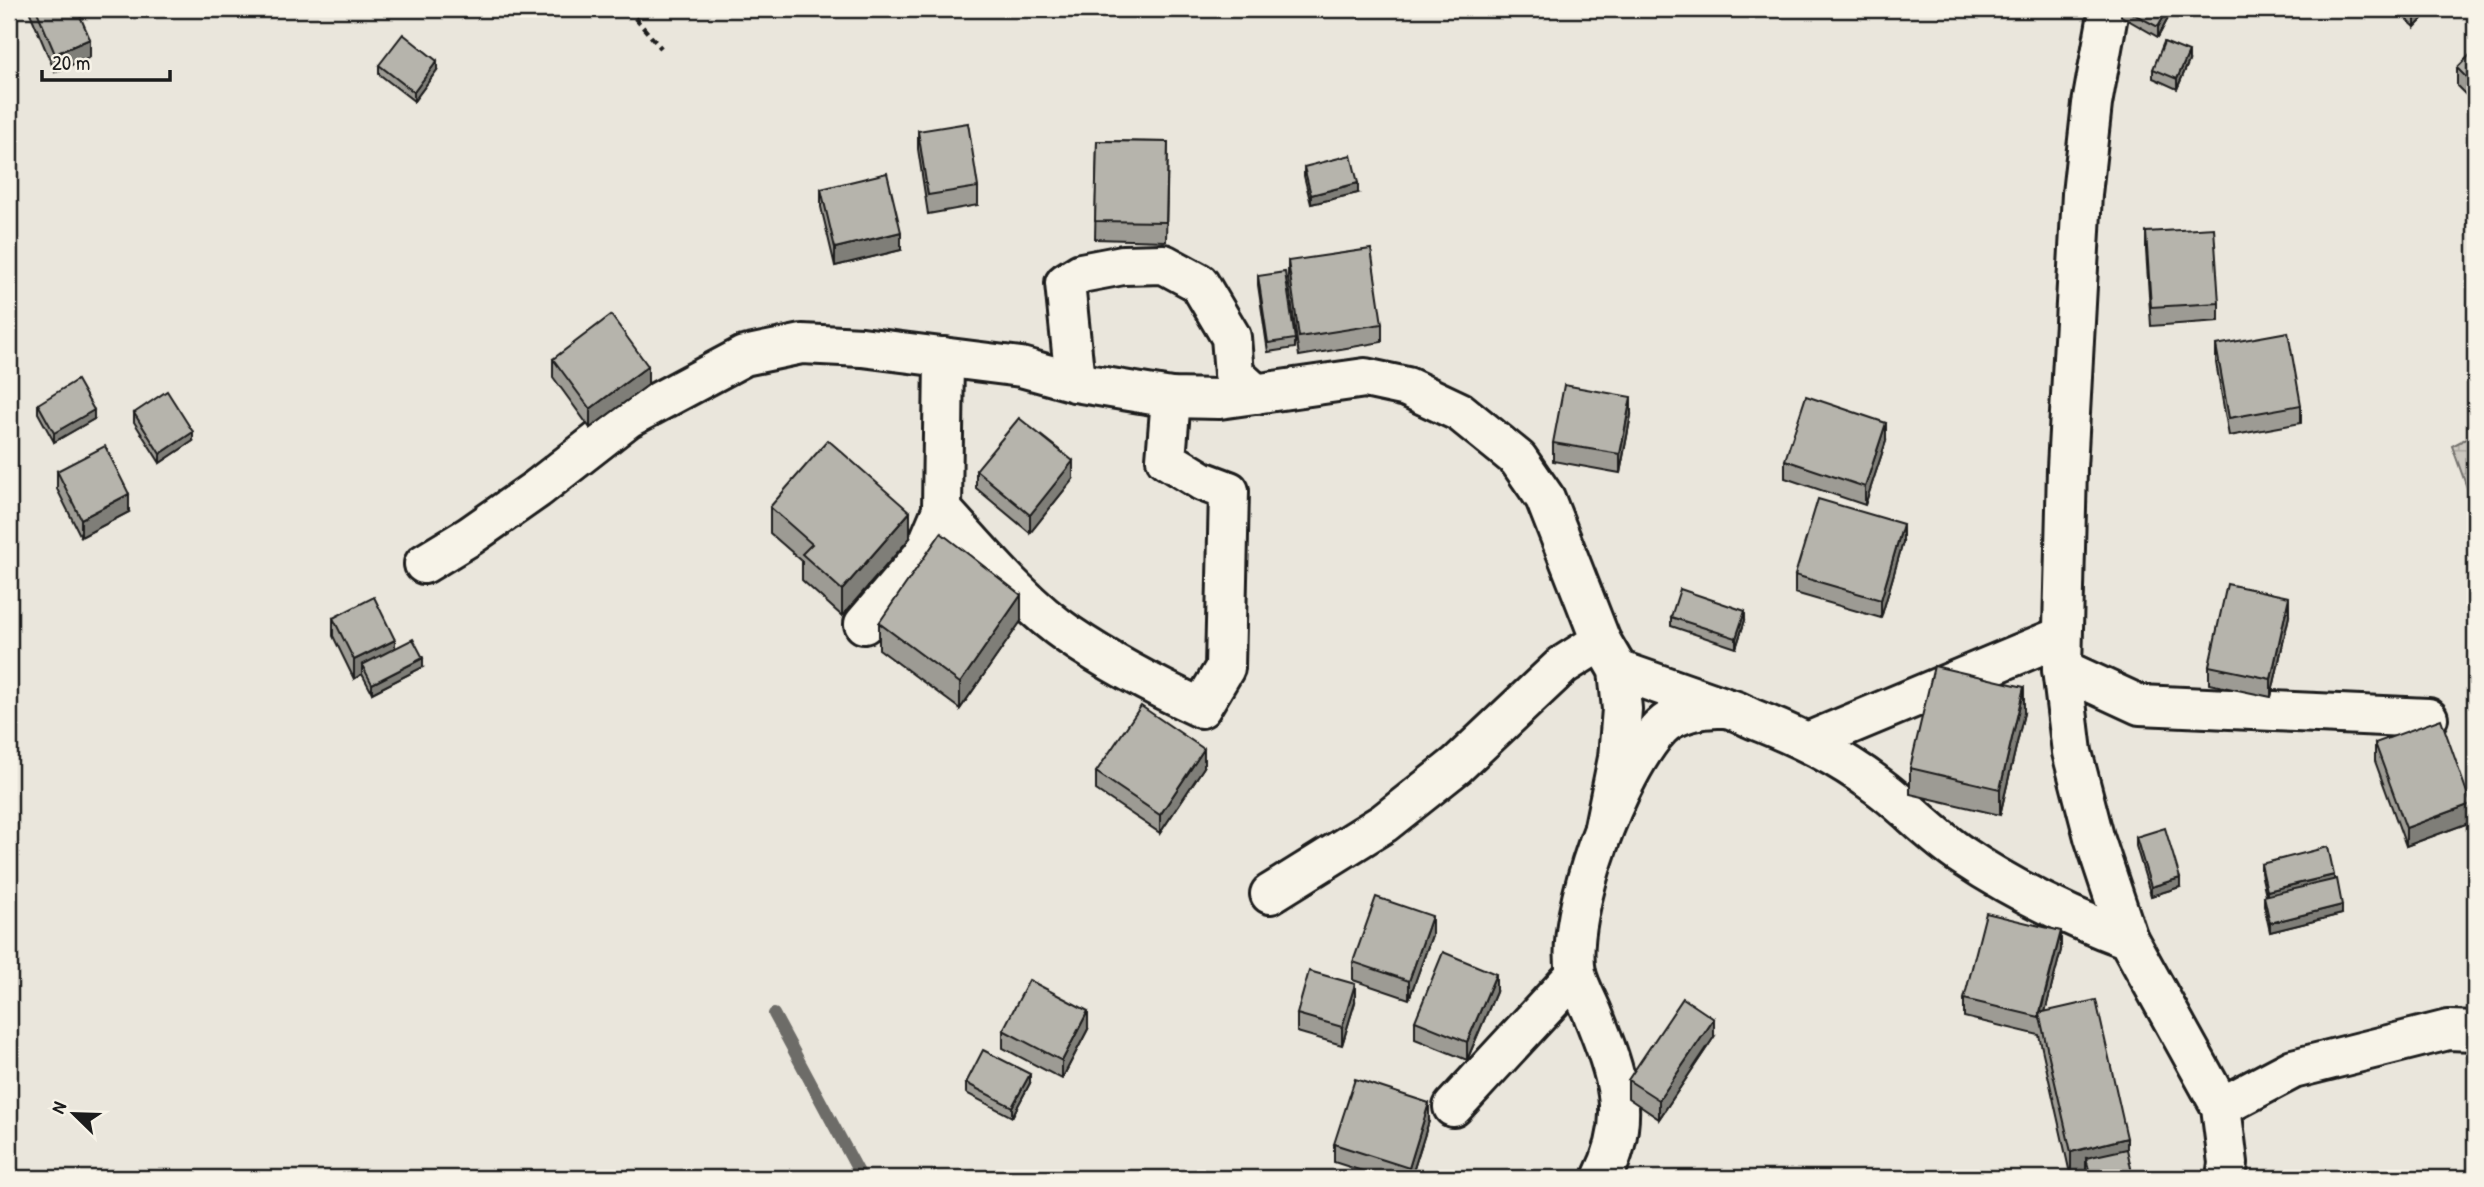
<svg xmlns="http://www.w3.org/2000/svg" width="2484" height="1187" viewBox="0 0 2484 1187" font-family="'Patrick Hand',sans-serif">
<defs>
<pattern id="wetland-marsh" width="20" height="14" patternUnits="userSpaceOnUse" patternTransform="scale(1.75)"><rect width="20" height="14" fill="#ccc8c0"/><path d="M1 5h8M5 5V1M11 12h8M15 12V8" fill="none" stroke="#afaba4"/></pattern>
</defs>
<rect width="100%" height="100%" fill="#eae6dc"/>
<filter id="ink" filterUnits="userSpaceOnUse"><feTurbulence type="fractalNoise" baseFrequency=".0143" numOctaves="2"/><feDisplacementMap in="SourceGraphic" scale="14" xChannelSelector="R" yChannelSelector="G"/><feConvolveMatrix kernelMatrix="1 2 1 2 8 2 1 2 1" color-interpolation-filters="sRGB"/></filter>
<g filter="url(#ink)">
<!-- wetland -->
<path fill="url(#wetland-marsh)" stroke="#74726e" stroke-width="2" d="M 2475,434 L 2475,510 L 2452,446 Z"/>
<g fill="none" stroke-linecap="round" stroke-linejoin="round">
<!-- stream -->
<path stroke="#6d6c68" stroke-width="12" d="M 774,1014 L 862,1178"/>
<!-- minor casing -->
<g stroke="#1c1c1c" stroke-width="44">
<g id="minor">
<path d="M 2109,9 L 2092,104 L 2082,194 L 2067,468 L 2062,669 L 2072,752 L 2094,837 L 2128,939"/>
<path d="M 1075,382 L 1065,283 L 1081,273 L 1123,265 L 1164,264 L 1199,283 L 1231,337 L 1234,374 L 1256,394"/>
<path d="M 942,510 C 981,552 1022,603 1069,635 C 1110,663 1156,687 1201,708 L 1225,668 L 1229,491 L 1202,481 L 1166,459 L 1171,398"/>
<path d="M 424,564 L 470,536 L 537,489 L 628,418 L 744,356 L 802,344 L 862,347 L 1021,367 L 1075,382 L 1171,398 L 1219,399 L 1365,378 L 1407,387 L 1460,412 L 1518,459 L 1545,498 L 1601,641 L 1618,670 L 1622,709 L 1618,758 L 1604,827"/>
<path d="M 864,624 L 923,555 L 942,510 L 944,357"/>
<path d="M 2062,669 L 2140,705 L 2428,718"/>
<path d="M 1618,670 L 1721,706"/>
<path d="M 1810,741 L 2062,636"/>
<path d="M 1270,894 L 1384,823 L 1457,765 L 1563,665 L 1601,641"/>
<path d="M 1453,1107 L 1576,974"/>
<path d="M 2221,1107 L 2293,1069 L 2448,1030 L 2475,1031"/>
<path d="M 1602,1178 C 1634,1115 1616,1073 1592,1012 C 1587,1000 1579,986 1576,973 C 1565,912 1618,773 1660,728 C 1674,713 1703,707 1723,708 C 1733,708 1744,715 1753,719 C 1799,737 1838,756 1878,786 C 1907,807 1932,836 1963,856 C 2015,891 2069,917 2128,939 L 2221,1107 L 2228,1163 L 2226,1178"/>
</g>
</g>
<!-- path -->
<path stroke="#1c1c1c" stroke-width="4.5" stroke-dasharray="7 5" stroke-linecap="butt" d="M 627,9 L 661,48"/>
<!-- minor -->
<use href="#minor" stroke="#f7f3e8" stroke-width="38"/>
</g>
<!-- wall -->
<g fill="#9d9b94" stroke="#1c1c1c" stroke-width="2">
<path d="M 30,9 L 77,9 L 90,57 L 55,72 L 30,13 Z"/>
<path d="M 2121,9 L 2173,9 L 2158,37 L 2121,16 Z"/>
<path d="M 2395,9 L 2432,9 L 2415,27 Z"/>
<path d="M 2475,50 L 2475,104 L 2457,86 L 2457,68 Z"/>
<path d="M 2189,61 L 2177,89 L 2153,78 L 2153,69 Z"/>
<path d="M 379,65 L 437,70 L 414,101 L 379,74 Z"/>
<path d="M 918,131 L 978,187 L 978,205 L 928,214 L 918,149 Z"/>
<path d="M 1097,141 L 1168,142 L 1166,241 L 1095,239 Z"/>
<path d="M 1304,167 L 1358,193 L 1311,204 L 1304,176 Z"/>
<path d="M 821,189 L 901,250 L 835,266 L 821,207 Z"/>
<path d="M 2146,232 L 2219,303 L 2219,321 L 2151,326 L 2146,250 Z"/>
<path d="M 1288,261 L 1382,324 L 1382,342 L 1299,356 L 1288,279 Z"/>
<path d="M 1258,276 L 1295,339 L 1295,348 L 1268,352 L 1258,285 Z"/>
<path d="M 2216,345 L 2301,405 L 2301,423 L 2229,436 L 2216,363 Z"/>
<path d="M 553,359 L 648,385 L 590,428 L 553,377 Z"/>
<path d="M 38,404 L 94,419 L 54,442 L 38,413 Z"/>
<path d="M 134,413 L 193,441 L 160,463 L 134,422 Z"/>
<path d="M 1631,415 L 1620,473 L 1553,461 L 1553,443 Z"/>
<path d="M 1886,441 L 1865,505 L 1785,478 L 1785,460 Z"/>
<path d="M 976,470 L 1073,479 L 1030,533 L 976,488 Z"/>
<path d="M 57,471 L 129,512 L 81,537 L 57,489 Z"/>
<path d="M 770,507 L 910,538 L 842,616 L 802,580 L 802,561 L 770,533 Z"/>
<path d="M 1903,542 L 1881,618 L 1795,593 L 1795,575 Z"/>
<path d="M 2289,616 L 2271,697 L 2209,684 L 2209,666 Z"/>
<path d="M 1671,617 L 1745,620 L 1736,648 L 1671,626 Z"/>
<path d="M 333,618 L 395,648 L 423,667 L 372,693 L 362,674 L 354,679 L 333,636 Z"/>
<path d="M 1021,621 L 960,709 L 879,649 L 879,623 Z"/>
<path d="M 2024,713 L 2000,815 L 1910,794 L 1910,768 Z"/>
<path d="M 2375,743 L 2471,822 L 2406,846 L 2375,761 Z"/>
<path d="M 1204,767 L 1160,833 L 1096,790 L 1096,772 Z"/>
<path d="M 2136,837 L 2180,887 L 2151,896 L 2136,846 Z"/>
<path d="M 2261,864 L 2334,880 L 2342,914 L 2270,932 L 2264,905 L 2264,896 L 2266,895 L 2261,873 Z"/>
<path d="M 1432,935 L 1409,999 L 1353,980 L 1353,962 Z"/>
<path d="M 2061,950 L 2045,1011 L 2127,1152 L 2133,1178 L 2087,1178 L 2086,1174 L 2071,1178 L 2039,1035 L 1964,1017 L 1964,999 Z"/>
<path d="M 1496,992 L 1467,1060 L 1415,1039 L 1415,1021 Z"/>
<path d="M 1355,1002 L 1342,1045 L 1297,1032 L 1297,1014 Z"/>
<path d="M 1088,1029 L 1062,1079 L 1003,1048 L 1003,1030 Z"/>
<path d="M 1714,1037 L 1659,1119 L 1628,1098 L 1628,1080 Z"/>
<path d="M 966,1083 L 1030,1083 L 1012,1117 L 966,1093 Z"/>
<path d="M 1429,1121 L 1411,1178 L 1384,1178 L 1334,1162 L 1334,1144 Z"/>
</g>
<!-- shaded-wall -->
<g fill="#7f7e78" stroke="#1c1c1c" stroke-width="2">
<path d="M 2168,9 L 2173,9 L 2158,37 L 2158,27 Z"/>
<path d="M 2415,9 L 2432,9 L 2415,27 Z"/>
<path d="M 90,39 L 90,57 L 55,72 L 55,54 Z"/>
<path d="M 2189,52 L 2189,61 L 2177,89 L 2177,79 Z"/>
<path d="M 437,61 L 437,70 L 414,101 L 414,92 Z"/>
<path d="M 1358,183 L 1358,193 L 1311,204 L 1311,195 Z"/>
<path d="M 901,232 L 901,250 L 835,266 L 835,248 Z"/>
<path d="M 648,366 L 648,385 L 590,428 L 590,409 Z"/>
<path d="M 1631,397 L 1631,415 L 1620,473 L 1620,454 Z"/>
<path d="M 94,410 L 94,419 L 54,442 L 54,433 Z"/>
<path d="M 1886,423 L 1886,441 L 1865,505 L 1865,487 Z"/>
<path d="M 193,432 L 193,441 L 160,463 L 160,454 Z"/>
<path d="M 1073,461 L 1073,479 L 1030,533 L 1030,515 Z"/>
<path d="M 129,494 L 129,512 L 81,537 L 81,519 Z"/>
<path d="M 910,512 L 910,538 L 842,616 L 842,590 Z"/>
<path d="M 1903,524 L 1903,542 L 1881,618 L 1881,600 Z"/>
<path d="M 1021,595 L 1021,621 L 960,709 L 960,683 Z"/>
<path d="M 2289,597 L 2289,616 L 2271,697 L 2271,679 Z"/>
<path d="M 1745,611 L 1745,620 L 1736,648 L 1736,638 Z"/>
<path d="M 395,640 L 395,659 L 362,665 L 362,674 L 354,679 L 354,660 Z"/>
<path d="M 423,658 L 423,667 L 372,693 L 372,684 Z"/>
<path d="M 2024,687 L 2024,713 L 2000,815 L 2000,789 Z"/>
<path d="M 1204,749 L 1204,767 L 1160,833 L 1160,815 Z"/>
<path d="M 2471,804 L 2471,822 L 2406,846 L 2406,828 Z"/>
<path d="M 2334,875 L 2334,884 L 2267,900 L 2267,891 Z"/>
<path d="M 2180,878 L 2180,887 L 2151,896 L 2151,887 Z"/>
<path d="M 2342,905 L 2342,914 L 2270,932 L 2270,923 Z"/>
<path d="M 1432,916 L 1432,935 L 1409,999 L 1409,981 Z"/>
<path d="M 2061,931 L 2061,950 L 2042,1024 L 2040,1015 Z"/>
<path d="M 1496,974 L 1496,992 L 1467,1060 L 1467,1042 Z"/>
<path d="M 1355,984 L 1355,1002 L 1342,1045 L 1342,1027 Z"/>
<path d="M 1088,1011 L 1088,1029 L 1062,1079 L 1062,1061 Z"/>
<path d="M 1714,1019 L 1714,1037 L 1659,1119 L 1659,1100 Z"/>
<path d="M 1030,1074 L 1030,1083 L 1012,1117 L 1012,1107 Z"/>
<path d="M 1429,1103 L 1429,1121 L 1411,1178 L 1409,1178 L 1409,1168 Z"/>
<path d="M 2127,1138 L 2127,1164 L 2086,1158 L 2086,1174 L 2071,1178 L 2071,1152 Z"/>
</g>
<!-- building -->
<g fill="#b6b4ac" stroke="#1c1c1c" stroke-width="2">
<path d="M 36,9 L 77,9 L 90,39 L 55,54 Z"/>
<path d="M 2124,9 L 2168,9 L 2158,27 Z"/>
<path d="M 403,34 L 437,61 L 414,92 L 379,65 Z"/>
<path d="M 2164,42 L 2189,52 L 2177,79 L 2153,69 Z"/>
<path d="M 2475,50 L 2475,86 L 2457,68 Z"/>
<path d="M 968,123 L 978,187 L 928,195 L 918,131 Z"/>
<path d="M 1097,141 L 1168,142 L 1166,222 L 1095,221 Z"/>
<path d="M 1351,155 L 1358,183 L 1311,195 L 1304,167 Z"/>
<path d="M 887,173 L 901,232 L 835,248 L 821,189 Z"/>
<path d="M 2214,228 L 2219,303 L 2151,307 L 2146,232 Z"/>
<path d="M 1371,249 L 1382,324 L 1299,337 L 1288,261 Z"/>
<path d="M 1285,272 L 1295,339 L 1268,343 L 1258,276 Z"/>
<path d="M 611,315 L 648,366 L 590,409 L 553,359 Z"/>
<path d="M 2288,332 L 2301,405 L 2229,418 L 2216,345 Z"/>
<path d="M 77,380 L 94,410 L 54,433 L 38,404 Z"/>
<path d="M 1564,385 L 1631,397 L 1620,454 L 1553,443 Z"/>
<path d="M 167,391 L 193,432 L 160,454 L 134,413 Z"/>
<path d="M 1806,396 L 1886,423 L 1865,487 L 1785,460 Z"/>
<path d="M 1019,418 L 1073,461 L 1030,515 L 976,470 Z"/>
<path d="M 828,440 L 910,512 L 842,590 L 802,554 L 812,544 L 770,507 Z"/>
<path d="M 105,446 L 129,494 L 81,519 L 57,471 Z"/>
<path d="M 1818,499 L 1903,524 L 1881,600 L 1795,575 Z"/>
<path d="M 941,533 L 1021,595 L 960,683 L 879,623 Z"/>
<path d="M 2227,584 L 2289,597 L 2271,679 L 2209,666 Z"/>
<path d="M 1680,589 L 1745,611 L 1736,638 L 1671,617 Z"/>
<path d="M 374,597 L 395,640 L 354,660 L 333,618 Z"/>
<path d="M 413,639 L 423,658 L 372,684 L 362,665 Z"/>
<path d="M 1934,666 L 2024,687 L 2000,789 L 1910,768 Z"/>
<path d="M 1141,706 L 1204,749 L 1160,815 L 1096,772 Z"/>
<path d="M 2441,719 L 2471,804 L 2406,828 L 2375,743 Z"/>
<path d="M 2165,828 L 2180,878 L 2151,887 L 2136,837 Z"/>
<path d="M 2328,847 L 2334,875 L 2267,891 L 2261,864 Z"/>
<path d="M 2337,879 L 2342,905 L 2270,923 L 2264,896 Z"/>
<path d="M 1376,897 L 1432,916 L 1409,981 L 1353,962 Z"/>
<path d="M 1986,913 L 2061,931 L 2040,1012 L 2039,1013 L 2039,1017 L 1964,999 Z"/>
<path d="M 1443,952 L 1496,974 L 1467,1042 L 1415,1021 Z"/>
<path d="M 1309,971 L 1355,984 L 1342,1027 L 1297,1014 Z"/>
<path d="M 1029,980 L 1088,1011 L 1062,1061 L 1003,1030 Z"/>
<path d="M 1683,998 L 1714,1019 L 1659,1100 L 1628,1080 Z"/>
<path d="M 2096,1000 L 2127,1138 L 2071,1152 L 2039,1013 Z"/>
<path d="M 983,1050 L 1030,1074 L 1012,1107 L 966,1083 Z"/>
<path d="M 1355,1079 L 1429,1103 L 1409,1168 L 1334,1144 Z"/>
<path d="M 2127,1149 L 2133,1178 L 2091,1178 L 2086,1158 Z"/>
</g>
</g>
<!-- margin -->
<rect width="2484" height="1187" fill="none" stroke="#f7f3e8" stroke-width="35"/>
<rect x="18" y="18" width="2449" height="1152" fill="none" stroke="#1c1c1c" stroke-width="2.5" filter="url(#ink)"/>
<!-- north arrow -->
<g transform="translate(74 1114) rotate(293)" stroke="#f7f3e8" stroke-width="5" paint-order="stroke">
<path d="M0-5L12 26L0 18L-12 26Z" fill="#1c1c1c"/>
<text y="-10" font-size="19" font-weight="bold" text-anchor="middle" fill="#1c1c1c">N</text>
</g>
<!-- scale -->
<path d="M42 70v10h128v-10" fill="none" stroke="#1c1c1c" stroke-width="3.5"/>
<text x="52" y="70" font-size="21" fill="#1c1c1c" stroke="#f7f3e8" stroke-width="5" paint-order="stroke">20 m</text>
</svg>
